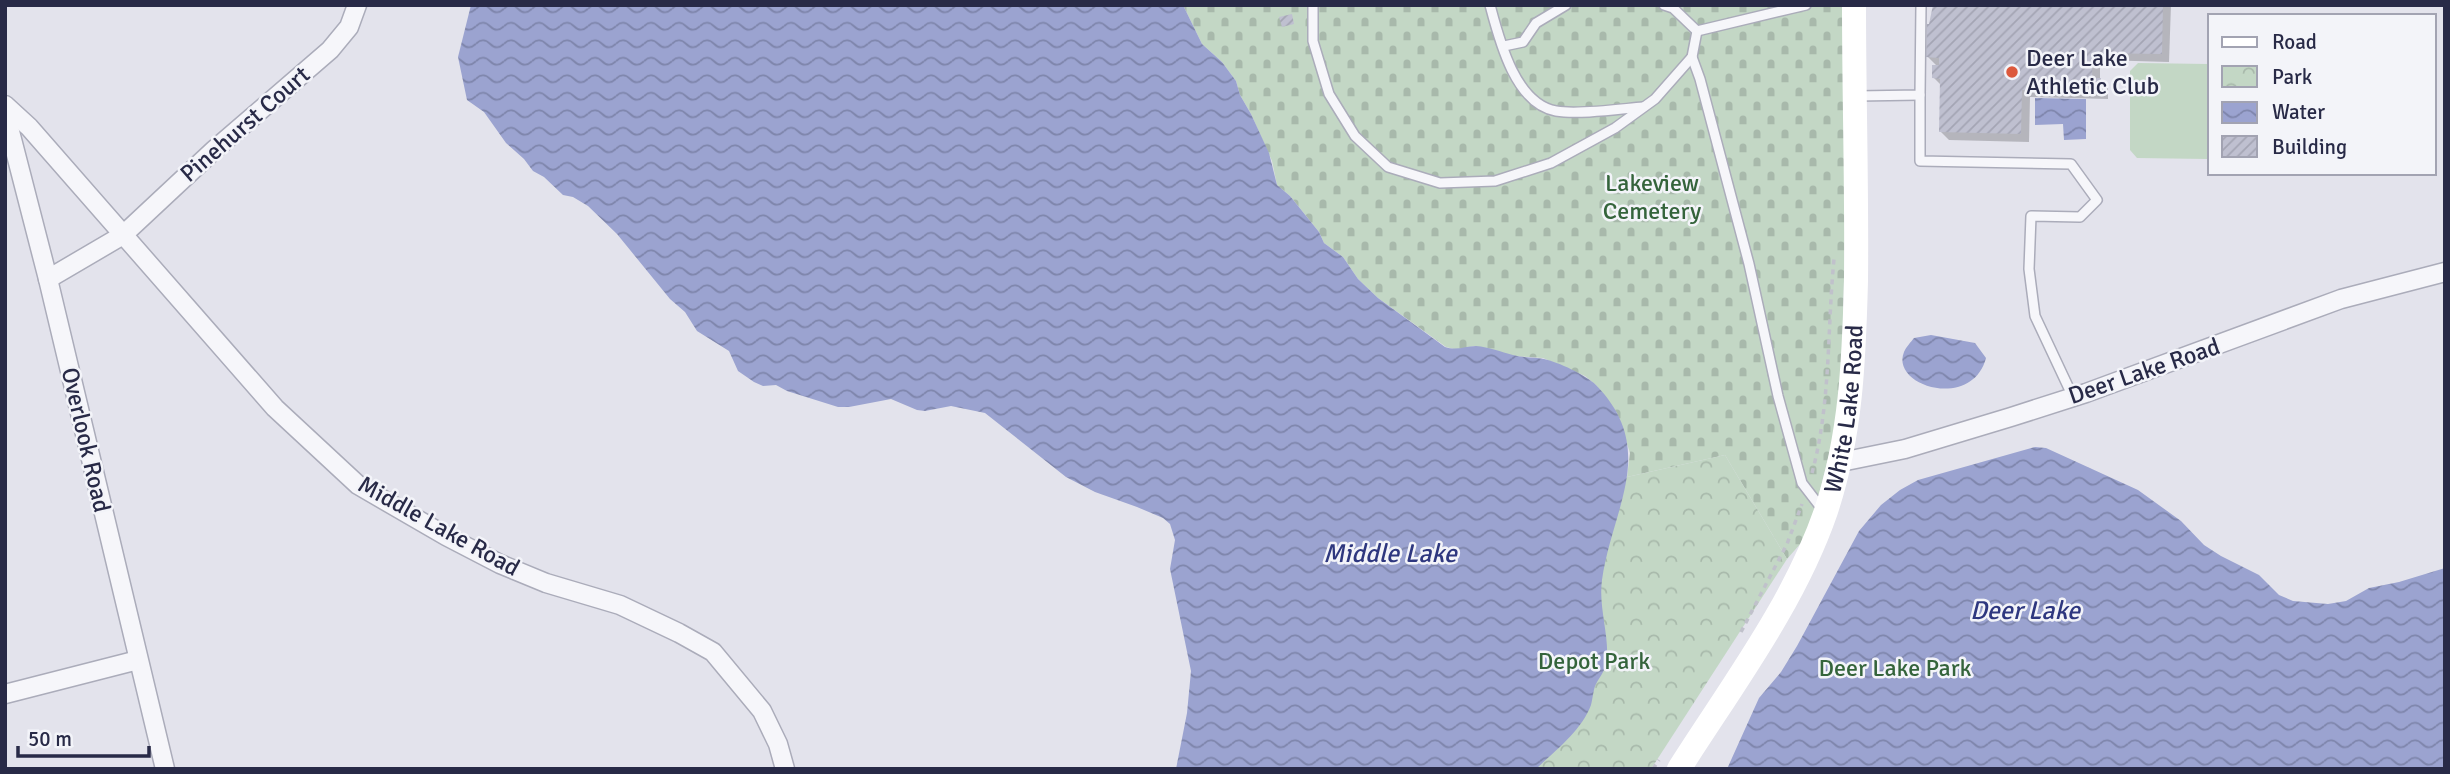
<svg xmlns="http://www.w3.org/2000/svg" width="2450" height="774" viewBox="0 0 2450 774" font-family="Signika,sans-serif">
<defs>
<pattern id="cemetery-stones" width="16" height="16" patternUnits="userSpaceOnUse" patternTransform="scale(1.75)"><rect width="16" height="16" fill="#c3d7c5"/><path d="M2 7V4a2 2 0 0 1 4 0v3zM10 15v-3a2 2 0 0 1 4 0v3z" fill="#a8b9ab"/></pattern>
<pattern id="park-crowns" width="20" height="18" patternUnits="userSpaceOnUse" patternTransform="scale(1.75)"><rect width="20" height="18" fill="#c3d7c5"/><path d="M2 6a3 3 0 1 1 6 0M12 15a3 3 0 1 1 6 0" fill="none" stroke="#a8b9ab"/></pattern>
<pattern id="water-waves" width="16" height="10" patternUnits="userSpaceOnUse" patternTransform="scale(1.75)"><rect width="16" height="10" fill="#9ba3d0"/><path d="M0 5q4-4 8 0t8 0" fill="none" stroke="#7e85ab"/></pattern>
<pattern id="building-hatch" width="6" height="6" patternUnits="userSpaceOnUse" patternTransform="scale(1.75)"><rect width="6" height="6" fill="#bfc0d0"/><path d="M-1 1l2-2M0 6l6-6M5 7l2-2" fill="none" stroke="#a4a5b4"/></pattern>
</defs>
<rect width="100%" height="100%" fill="#e3e3ec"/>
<!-- cemetery -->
<path fill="url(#cemetery-stones)" d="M 1183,5 L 1844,5 L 1846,190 L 1841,407 L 1809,534 L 1787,559 L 1725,455 L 1627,477 L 1630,453 L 1617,413 L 1596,385 L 1585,376 L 1543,358 L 1515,356 L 1474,346 L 1458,350 L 1446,347 L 1378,298 L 1358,279 L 1343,257 L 1324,243 L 1319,232 L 1290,196 L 1277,185 L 1272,161 L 1251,114 L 1240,95 L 1236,81 L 1222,62 L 1202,44 Z"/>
<!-- park -->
<path fill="url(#park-crowns)" d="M 1725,455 L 1787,559 L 1651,769 L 1331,769 L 1627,477 Z"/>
<!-- pitch -->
<path fill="#c3d7c5" d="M 2138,63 L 2209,64 L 2210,156 L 2207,159 L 2137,158 L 2130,150 L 2130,71 Z"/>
<!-- water -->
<g fill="url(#water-waves)">
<path d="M 471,5 L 1183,5 L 1202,44 L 1222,62 L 1236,81 L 1240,95 L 1251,114 L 1269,153 L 1277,185 L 1290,196 L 1319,232 L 1324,243 L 1343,257 L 1358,279 L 1378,298 L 1445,347 C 1457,351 1465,346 1476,346 C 1489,347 1501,352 1513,355 C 1523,358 1534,357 1544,359 C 1558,362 1586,375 1596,385 C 1659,450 1612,508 1602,580 C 1598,609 1611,639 1606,665 C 1604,672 1599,678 1596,684 C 1593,690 1593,698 1591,705 C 1582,730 1555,751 1536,769 L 1176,769 L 1187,713 L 1191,671 L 1170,569 L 1175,540 L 1170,524 L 1163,518 L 1137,507 L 1095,492 L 1066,477 L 985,413 L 951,406 L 925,411 L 917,410 L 891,399 L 849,407 L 838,407 L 787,391 L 776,385 L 763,386 L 754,382 L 738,371 L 729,351 L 697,331 L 685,312 L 670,299 L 617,234 L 588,206 L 573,197 L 563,195 L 544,177 L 533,171 L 524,159 L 506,143 L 484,112 L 467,100 L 458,57 Z"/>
<path d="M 2035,98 L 2086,99 L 2086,139 L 2064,140 L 2063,124 L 2035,125 Z"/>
<path d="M 1931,335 L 1975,343 L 1986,358 C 1972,411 1890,386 1904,352 C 1906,347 1911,342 1914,338 Z"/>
<path d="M 2035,447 L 2046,448 L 2138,490 L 2181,521 L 2204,545 L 2221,556 L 2259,575 L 2279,595 L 2293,601 L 2328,604 L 2346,601 L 2369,588 L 2399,582 L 2445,568 L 2445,769 L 1727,769 L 1759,698 L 1781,672 L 1797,646 L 1859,531 L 1881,505 L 1900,490 L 1918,480 Z"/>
</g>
<!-- shadow -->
<path fill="#0003" d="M 1935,5 L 2171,5 L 2169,62 L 2100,60 L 2100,80 L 2108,88 L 2108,99 L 2030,97 L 2029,142 L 1949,140 L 1941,132 L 1942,86 L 1934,78 L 1938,67 L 1928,57 Z"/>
<!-- building -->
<g fill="url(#building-hatch)">
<path d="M 1933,5 L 2163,5 L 2162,54 L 2093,53 L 2092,78 L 2101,78 L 2100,91 L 2022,90 L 2021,134 L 1939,132 L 1940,79 L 1932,78 L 1932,65 L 1939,65 L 1939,58 L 1926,57 L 1927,24 L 1929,24 Z"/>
<path d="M 1292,14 L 1294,24 L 1282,27 L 1279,17 Z"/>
</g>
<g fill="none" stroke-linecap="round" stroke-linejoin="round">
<!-- lane casing -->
<g stroke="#abacba" stroke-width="12">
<g id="lane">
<path d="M 1313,5 L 1313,41 L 1329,94 L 1355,136 L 1388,167 L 1440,183 L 1495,181 L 1551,163 L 1615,128 L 1655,99 L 1692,57 L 1697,31"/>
<path d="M 1490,5 C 1499,39 1515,104 1556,111 C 1578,115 1620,109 1643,107"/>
<path d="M 1664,5 L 1673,8 L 1697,31"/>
<path d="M 1697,31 L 1806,5"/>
<path d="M 1504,46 L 1523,42 L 1536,23 L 1566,5"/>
<path d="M 1692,57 L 1700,79 L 1749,264 L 1778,396 L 1802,483 L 1822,509"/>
<path d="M 1920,95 L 1920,161 L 2071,164 L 2097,200 L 2080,217 L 2031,216 L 2029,269 L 2035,316 L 2073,397"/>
<path d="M 1857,96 L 1920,95 L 1921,5"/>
</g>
</g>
<!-- street casing -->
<g stroke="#abacba" stroke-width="21">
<g id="street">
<path d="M 5,105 L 29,127 L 275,408 L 358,485 L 446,536 L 500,564 L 546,583 L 620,605 L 679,633 L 713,652 L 762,711 L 778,744 L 785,769"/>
<path d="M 5,112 L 48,279 L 165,769"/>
<path d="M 48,279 L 123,235 L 214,150 L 330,50 L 349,27 L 357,5"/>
<path d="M 1841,462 L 1905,449 L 2011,417 L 2086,393 L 2341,299 L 2445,272"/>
<path d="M 5,694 L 138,660"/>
</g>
</g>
<!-- path -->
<g stroke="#c0c1cb" stroke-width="3.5" stroke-dasharray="5 5" stroke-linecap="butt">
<path d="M 1812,473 C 1831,403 1827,331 1834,259"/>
<path d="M 1741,632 L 1787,544 L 1802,504"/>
<path d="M 1653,769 L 1659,760"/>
</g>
<!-- lane -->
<use href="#lane" stroke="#f6f6fa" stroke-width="9"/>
<!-- street -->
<use href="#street" stroke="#f6f6fa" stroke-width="18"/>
<!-- secondary -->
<path stroke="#fff" stroke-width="24" id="s1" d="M 1679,769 C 1731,687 1794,604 1826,511 C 1851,436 1854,360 1856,281 C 1857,189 1854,97 1854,5"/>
</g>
<!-- markers -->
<circle fill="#dc593d" stroke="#f3f4f9" stroke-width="2.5" cx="2012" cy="72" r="7"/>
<g text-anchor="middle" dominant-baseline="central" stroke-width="5" stroke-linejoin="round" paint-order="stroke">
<!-- poi labels -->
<g font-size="24" fill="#282a47" stroke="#f3f4f9" text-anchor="start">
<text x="2026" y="58">Deer Lake<tspan x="2026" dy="28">Athletic Club</tspan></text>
</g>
<!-- street labels -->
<g font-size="24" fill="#282a47" stroke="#f3f4f9">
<text transform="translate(245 124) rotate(-41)">Pinehurst Court</text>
<text transform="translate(2144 371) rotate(-19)">Deer Lake Road</text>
<text stroke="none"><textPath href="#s1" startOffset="402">White Lake Road</textPath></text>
<text transform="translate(86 440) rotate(77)">Overlook Road</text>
<text transform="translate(439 526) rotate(29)">Middle Lake Road</text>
</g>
<!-- park labels -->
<g font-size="24" fill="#34643b" stroke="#f3f4f9">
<text x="1652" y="183">Lakeview<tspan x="1652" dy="28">Cemetery</tspan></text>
<text x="1594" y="661">Depot Park</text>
<text x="1895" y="668">Deer Lake Park</text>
</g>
<!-- water labels -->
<g font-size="26" font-style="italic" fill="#2e377f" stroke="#f3f4f9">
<text x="1390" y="554">Middle Lake</text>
<text x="2025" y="611">Deer Lake</text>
</g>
</g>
<!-- border -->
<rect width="2450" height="774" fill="none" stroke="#282a47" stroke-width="14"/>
<!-- legend -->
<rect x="2208" y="14" width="228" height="161" fill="#f3f4f9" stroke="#a2a3b2" stroke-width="2"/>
<rect x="2222" y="37" width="35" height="10" fill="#ffffff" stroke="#a2a3b2" stroke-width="2"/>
<text x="2272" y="49" font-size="21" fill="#282a47">Road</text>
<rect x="2222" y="66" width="35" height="21" fill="url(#park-crowns)" stroke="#a2a3b2" stroke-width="2"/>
<text x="2272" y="84" font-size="21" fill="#282a47">Park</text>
<rect x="2222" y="102" width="35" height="21" fill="url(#water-waves)" stroke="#a2a3b2" stroke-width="2"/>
<text x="2272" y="119" font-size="21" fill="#282a47">Water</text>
<rect x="2222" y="136" width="35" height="21" fill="url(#building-hatch)" stroke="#a2a3b2" stroke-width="2"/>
<text x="2272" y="154" font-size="21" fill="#282a47">Building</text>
<!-- scale -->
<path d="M18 746v10h131v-10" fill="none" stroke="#282a47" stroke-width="3.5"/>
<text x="28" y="746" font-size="21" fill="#282a47" stroke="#f3f4f9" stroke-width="5" paint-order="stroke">50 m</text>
</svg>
